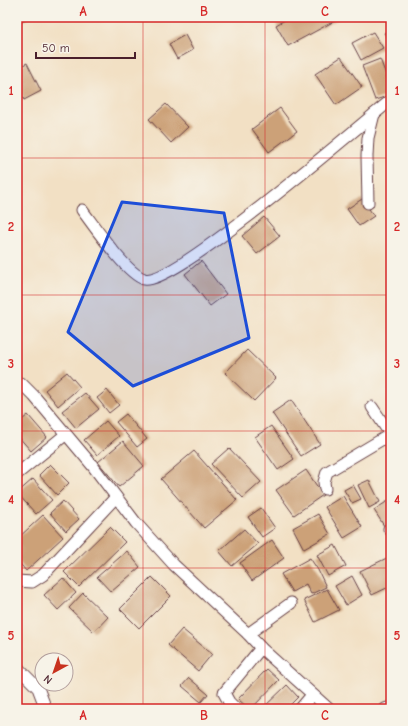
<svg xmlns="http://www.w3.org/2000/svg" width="408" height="726" viewBox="0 0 408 726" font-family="'Comic Neue',sans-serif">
<rect width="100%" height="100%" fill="#f7f3e8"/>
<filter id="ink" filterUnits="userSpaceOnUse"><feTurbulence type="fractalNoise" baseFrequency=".025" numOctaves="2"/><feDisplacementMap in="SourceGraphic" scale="8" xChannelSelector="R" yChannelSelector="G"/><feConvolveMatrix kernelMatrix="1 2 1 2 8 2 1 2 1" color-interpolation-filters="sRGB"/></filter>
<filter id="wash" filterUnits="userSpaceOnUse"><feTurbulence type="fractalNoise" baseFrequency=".012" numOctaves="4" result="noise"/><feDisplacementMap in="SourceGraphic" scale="16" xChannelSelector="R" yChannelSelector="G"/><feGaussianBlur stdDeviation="0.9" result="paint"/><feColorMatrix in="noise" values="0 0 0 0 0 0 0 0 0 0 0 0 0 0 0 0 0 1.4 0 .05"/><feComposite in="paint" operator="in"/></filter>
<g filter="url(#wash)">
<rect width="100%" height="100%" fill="#f2e0c4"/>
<g id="blocks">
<!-- building -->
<g fill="#cca178">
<path d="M 17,17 L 31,17 L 19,23 Z"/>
<path d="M 290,17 L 342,17 L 288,46 L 276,25 Z"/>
<path d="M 386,17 L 391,17 L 391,23 Z"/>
<path d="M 391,28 L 391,43 L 384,33 Z"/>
<path d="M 373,32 L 383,48 L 361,60 L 352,43 Z"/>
<path d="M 185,35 L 193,50 L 177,59 L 169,44 Z"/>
<path d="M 341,57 L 362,87 L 336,105 L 315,74 Z"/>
<path d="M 380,59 L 391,88 L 391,95 L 375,100 L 362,66 Z"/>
<path d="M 27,63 L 41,91 L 24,100 L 17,87 L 17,68 Z"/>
<path d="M 166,104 L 188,127 L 171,143 L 149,119 Z"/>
<path d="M 280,108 L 297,131 L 269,152 L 252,129 Z"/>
<path d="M 362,199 L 374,216 L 359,226 L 347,209 Z"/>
<path d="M 264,217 L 280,236 L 257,254 L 242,236 Z"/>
<path d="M 201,261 L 226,294 L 210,306 L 185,274 Z"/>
<path d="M 247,350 L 276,378 L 254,401 L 225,373 Z"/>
<path d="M 67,372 L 80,387 L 58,406 L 45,390 Z"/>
<path d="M 107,390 L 119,405 L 109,413 L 97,398 Z"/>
<path d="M 85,393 L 99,409 L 76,428 L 62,411 Z"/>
<path d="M 291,400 L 320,444 L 301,456 L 272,413 Z"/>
<path d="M 126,414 L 147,439 L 137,447 L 116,422 Z"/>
<path d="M 28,415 L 47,437 L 31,451 L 17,435 L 17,424 Z"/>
<path d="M 106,421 L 119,436 L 97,455 L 84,440 Z"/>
<path d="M 271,426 L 294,459 L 278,470 L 255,437 Z"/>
<path d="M 123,441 L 144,466 L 119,487 L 98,462 Z"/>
<path d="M 229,448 L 261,482 L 243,498 L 211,464 Z"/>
<path d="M 194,451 L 237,500 L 204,528 L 161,479 Z"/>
<path d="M 50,464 L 69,483 L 57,495 L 39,475 Z"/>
<path d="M 306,470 L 323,495 L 294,515 L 276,490 Z"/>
<path d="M 33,479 L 52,500 L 36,514 L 17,493 Z"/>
<path d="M 369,480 L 380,502 L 369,508 L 358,485 Z"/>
<path d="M 353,485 L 361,499 L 352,503 L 344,490 Z"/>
<path d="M 343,496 L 362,527 L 344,538 L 325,507 Z"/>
<path d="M 391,499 L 391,526 L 386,529 L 374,510 Z"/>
<path d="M 63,501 L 79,519 L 66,531 L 50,513 Z"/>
<path d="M 261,508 L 275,528 L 262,537 L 248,517 Z"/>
<path d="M 318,514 L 330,534 L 304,549 L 293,528 Z"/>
<path d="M 43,515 L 63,537 L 26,571 L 17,560 L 17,539 Z"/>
<path d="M 110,527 L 125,542 L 79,587 L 64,572 Z"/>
<path d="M 244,529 L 258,544 L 232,566 L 219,551 Z"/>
<path d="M 272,540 L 284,558 L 252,581 L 240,563 Z"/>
<path d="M 335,545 L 346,566 L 328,576 L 317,555 Z"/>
<path d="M 127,551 L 140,567 L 111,592 L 97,577 Z"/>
<path d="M 391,556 L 391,586 L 372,595 L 360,571 Z"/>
<path d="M 310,558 L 318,570 L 326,587 L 311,594 L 306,584 L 292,592 L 281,574 Z"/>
<path d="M 352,576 L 362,595 L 346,605 L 335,586 Z"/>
<path d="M 152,577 L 171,596 L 139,628 L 120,609 Z"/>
<path d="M 63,578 L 76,593 L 58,610 L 44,595 Z"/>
<path d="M 327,589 L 339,610 L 315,622 L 304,600 Z"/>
<path d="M 83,593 L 108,617 L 94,632 L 69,608 Z"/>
<path d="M 182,629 L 212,654 L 198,671 L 168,645 Z"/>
<path d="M 267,669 L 279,680 L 251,709 L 249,709 L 238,699 Z"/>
<path d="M 189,678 L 208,694 L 201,702 L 182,686 Z"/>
<path d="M 287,685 L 298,697 L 286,709 L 262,709 Z"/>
</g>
</g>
</g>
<g filter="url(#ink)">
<use href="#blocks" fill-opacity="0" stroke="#633c42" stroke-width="1"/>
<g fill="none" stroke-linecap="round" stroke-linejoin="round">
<!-- minor casing -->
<g stroke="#633c42" stroke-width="13">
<g id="minor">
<path d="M 368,203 L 367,156 L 368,138 L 374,114"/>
<path d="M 82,210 C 95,227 126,273 144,279 C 173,287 359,126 391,100"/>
<path d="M 17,382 L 22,384 L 34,396 L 92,465 L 136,523 L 174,565 L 248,634 L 261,648 L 329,709"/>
<path d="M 372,407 L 390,434"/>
<path d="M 17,474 L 65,435"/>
<path d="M 325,489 L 324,482 L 327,472 L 391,434"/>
<path d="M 389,529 L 391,529"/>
<path d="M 17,581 L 32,582 L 43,575 L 116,497"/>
<path d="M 248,634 L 291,603"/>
<path d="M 17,667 L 38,688 L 46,709"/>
<path d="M 236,709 L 229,702 L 224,693 L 261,648"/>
<path d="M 300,709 L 312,695"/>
<path d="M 385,709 L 391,707"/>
</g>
</g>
<!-- minor -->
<use href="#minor" stroke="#fff" stroke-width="11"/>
</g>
</g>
<!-- marked area -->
<path fill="#1d4ed8" fill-opacity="0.2" stroke="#1d4ed8" stroke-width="3" stroke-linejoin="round" d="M 122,202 L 224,213 L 249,338 L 133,386 L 68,332 Z"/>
<!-- grid -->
<path fill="none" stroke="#d62828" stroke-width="1" stroke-opacity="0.55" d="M 143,17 L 143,709M 265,17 L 265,709M 17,158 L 391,158M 17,295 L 391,295M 17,431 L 391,431M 17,568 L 391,568"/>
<!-- margin -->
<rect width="408" height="726" fill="none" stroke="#f7f3e8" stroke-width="44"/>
<!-- north arrow -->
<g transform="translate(54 672) rotate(220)"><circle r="19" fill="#f7f3e8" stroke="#b29e9c"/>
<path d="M0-3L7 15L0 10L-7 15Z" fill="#c8321e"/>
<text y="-6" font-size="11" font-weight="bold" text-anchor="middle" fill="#4a1f2b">N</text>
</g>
<!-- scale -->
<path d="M36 52v6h99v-6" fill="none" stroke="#4a1f2b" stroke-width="2"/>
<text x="42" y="52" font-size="12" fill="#4a1f2b" stroke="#f7f3e8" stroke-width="3" paint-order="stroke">50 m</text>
<rect x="22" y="22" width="364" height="682" fill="none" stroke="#d62828" stroke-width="1.5"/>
<g font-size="13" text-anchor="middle" font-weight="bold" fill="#d62828">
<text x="83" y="16">A</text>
<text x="204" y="16">B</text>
<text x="325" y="16">C</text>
<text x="11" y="95">1</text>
<text x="397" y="95">1</text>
<text x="11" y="231">2</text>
<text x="397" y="231">2</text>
<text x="11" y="368">3</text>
<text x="397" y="368">3</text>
<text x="11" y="504">4</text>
<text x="397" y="504">4</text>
<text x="11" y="640">5</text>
<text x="397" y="640">5</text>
<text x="83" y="720">A</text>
<text x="204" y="720">B</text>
<text x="325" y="720">C</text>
</g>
</svg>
